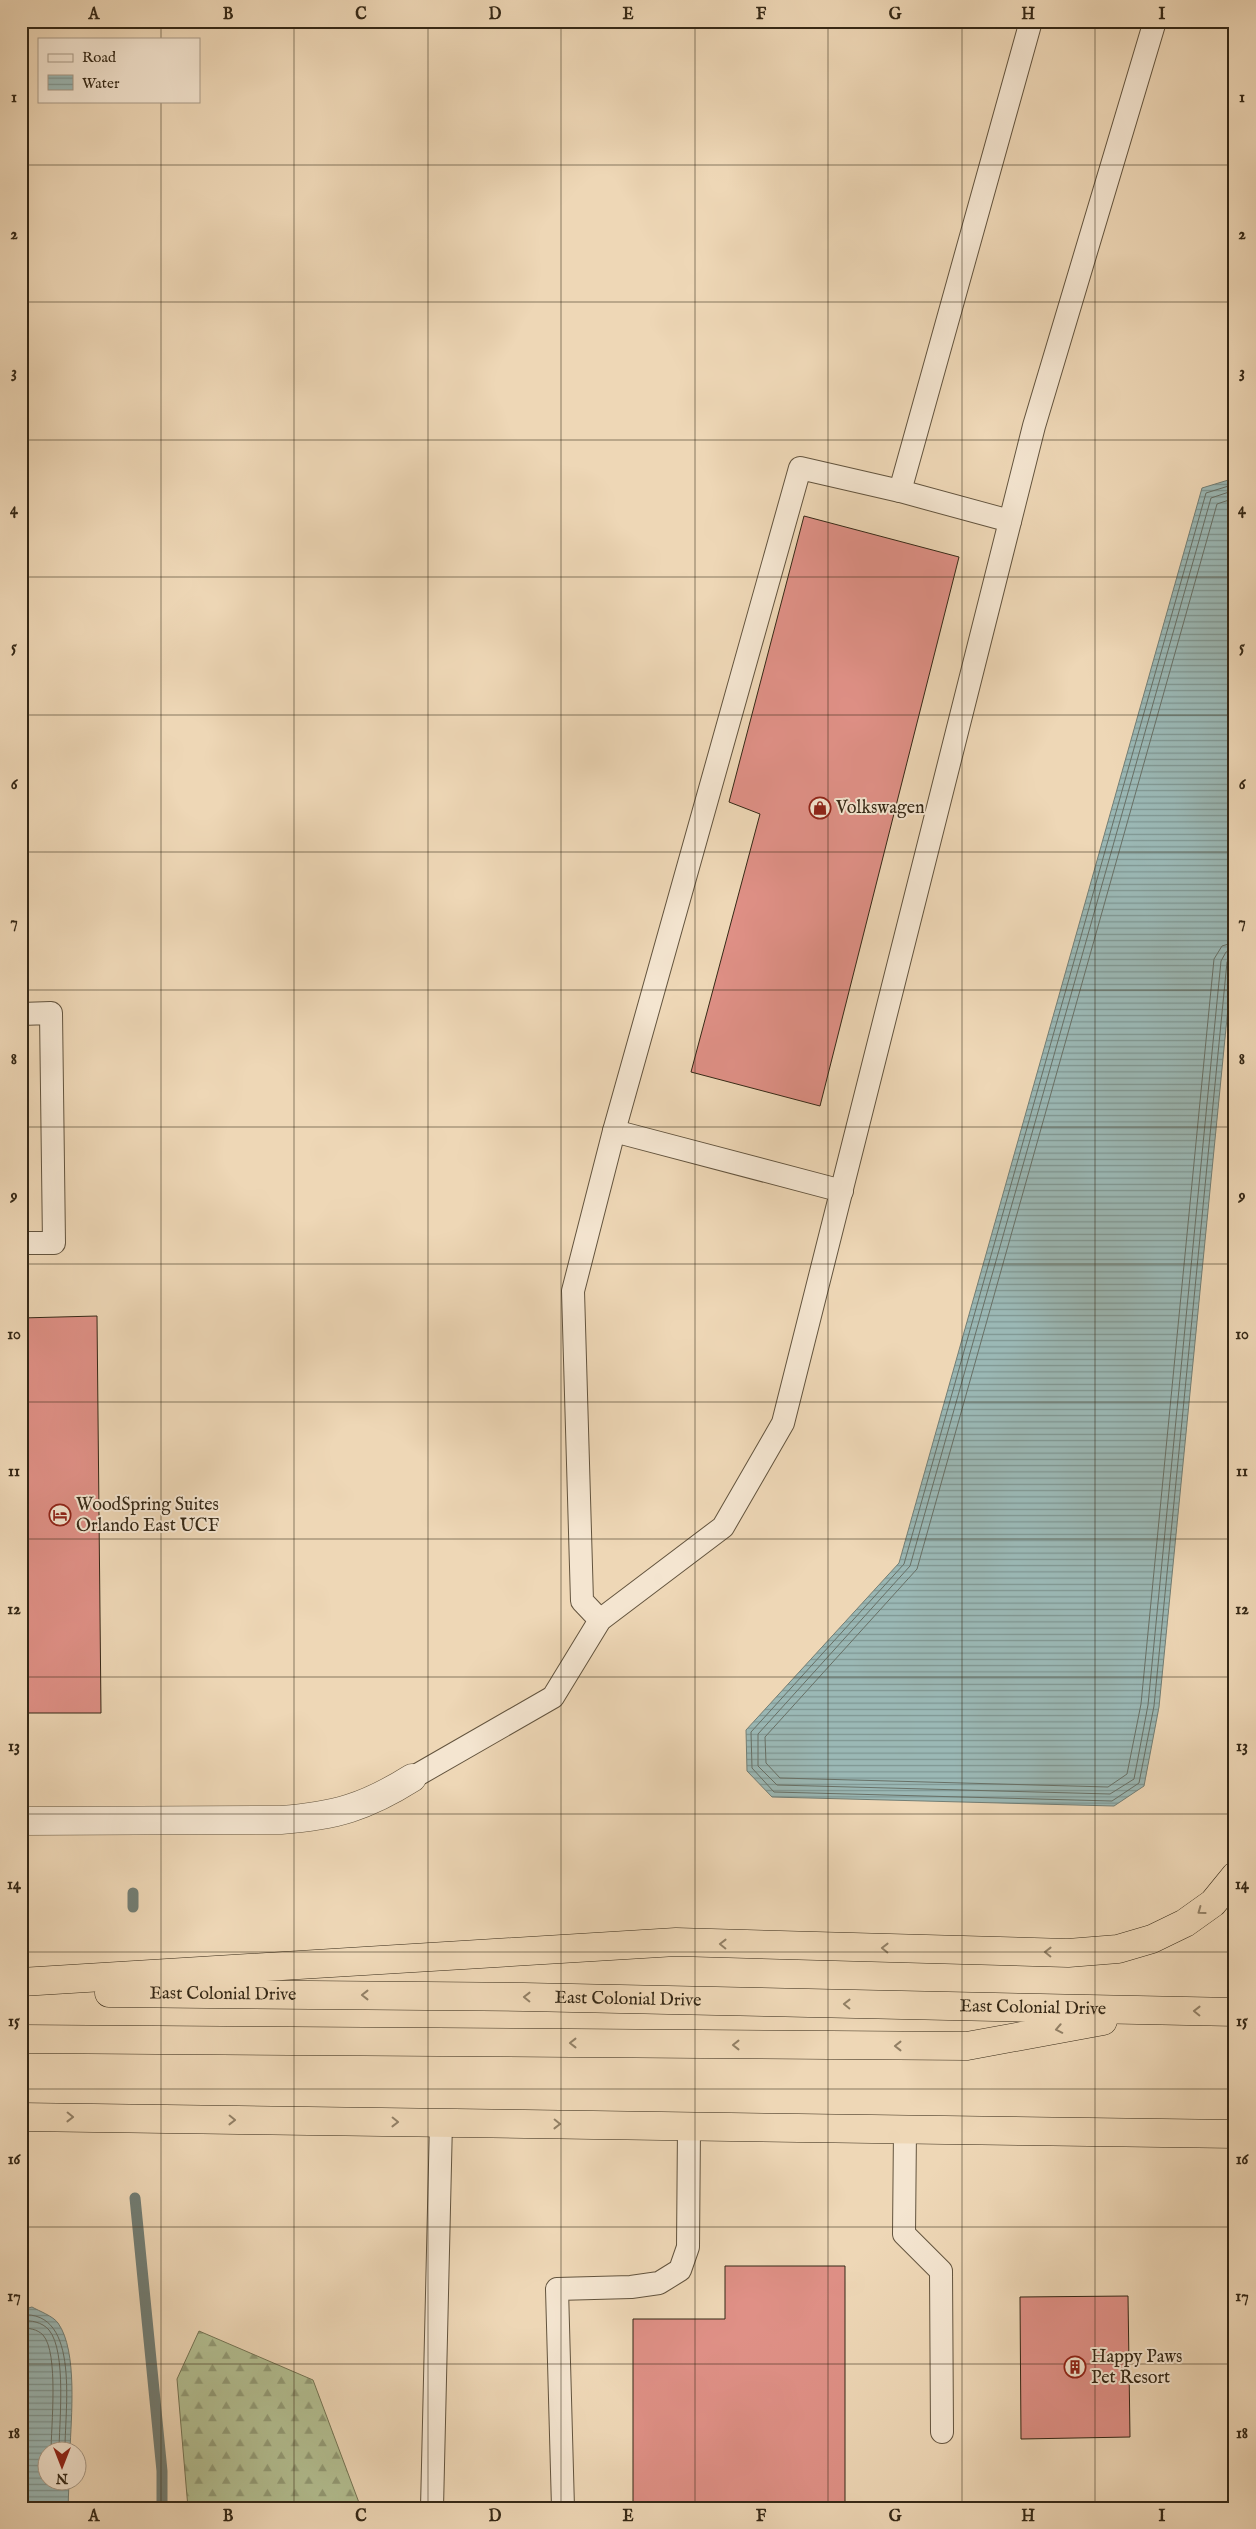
<svg xmlns="http://www.w3.org/2000/svg" width="1256" height="2529" viewBox="0 0 1256 2529" font-family="'IM FELL English',serif">
<defs>
<pattern id="forest-firs" width="22" height="20" patternUnits="userSpaceOnUse" patternTransform="scale(1.25)"><rect width="22" height="20" fill="#b3bf92"/><path d="M5 1l3.5 6h-7zM16 11l3.5 6h-7z" fill="#929b76"/></pattern>
<pattern id="water-rules" width="6" height="5" patternUnits="userSpaceOnUse" patternTransform="scale(1.25)"><rect width="6" height="5" fill="#9bb8b5"/><path d="M0 2.5h6" fill="none" stroke="#7f9692"/></pattern>
</defs>
<rect width="100%" height="100%" fill="#eed7b6"/>
<filter id="stains"><feTurbulence type="fractalNoise" baseFrequency=".004" numOctaves="4"/><feColorMatrix values="0 0 0 0 .2 0 0 0 0 .09 0 0 0 0 .02 0 0 0 .5 -.17"/></filter>
<radialGradient id="worn" r=".72"><stop offset=".6" stop-color="#630" stop-opacity="0"/><stop offset="1" stop-color="#630" stop-opacity=".3"/></radialGradient>
<!-- forest -->
<path fill="url(#forest-firs)" stroke="#747454" d="M 199,2331 L 313,2380 L 361,2508 L 188,2508 L 177,2379 Z"/>
<!-- water -->
<g fill="url(#water-rules)" stroke="#727e75">
<path d="M 1235,478 L 1235,937 L 1159,1707 L 1144,1786 L 1114,1806 L 772,1797 L 747,1771 L 746,1730 L 899,1563 L 1202,488 Z"/>
<path d="M 32,2307 C 39,2311 53,2316 58,2323 C 78,2351 71,2418 70,2451 L 48,2452 L 48,2482 L 69,2482 L 68,2508 L 21,2508 L 21,2310 Z"/>
</g>
<g fill="none" stroke-linecap="round" stroke-linejoin="round">
<!-- shore -->
<g stroke="#687066" stroke-width="1">
<path d="M 1235,484 L 1206,493 L 904,1564 L 751,1732 L 752,1768 L 774,1792 L 1112,1801 L 1139,1783 L 1154,1706 L 1227,962 L 1230,957 L 1235,956"/>
<path d="M 1235,490 L 1211,498 L 910,1566 L 758,1734 L 758,1766 L 777,1785 L 1110,1794 L 1134,1779 L 1148,1705 L 1221,961 L 1226,952 L 1235,950"/>
<path d="M 1235,498 L 1217,504 L 917,1569 L 765,1737 L 766,1763 L 780,1778 L 1108,1787 L 1127,1774 L 1141,1704 L 1214,959 L 1222,946 L 1235,942"/>
<path d="M 21,2315 C 82,2309 64,2414 65,2452"/>
<path d="M 21,2321 C 31,2320 42,2322 49,2330 C 67,2352 59,2424 59,2452"/>
<path d="M 21,2328 C 29,2328 37,2329 43,2335 C 59,2353 51,2427 51,2452"/>
</g>
<!-- stream -->
<g stroke="#727e75" stroke-width="11">
<path d="M 133,1893 L 133,1907"/>
<path d="M 135,2198 L 162,2471 L 162,2508"/>
</g>
</g>
<!-- building -->
<g fill="#df9086" stroke="#352816">
<path d="M 804,516 L 959,557 L 820,1106 L 691,1072 L 760,814 L 729,802 Z"/>
<path d="M 97,1316 L 101,1713 L 21,1713 L 21,1318 Z"/>
<path d="M 725,2266 L 845,2266 L 845,2508 L 633,2508 L 633,2319 L 725,2319 Z"/>
<path d="M 1128,2296 L 1130,2437 L 1021,2439 L 1020,2297 Z"/>
</g>
<g fill="none" stroke-linecap="round" stroke-linejoin="round">
<!-- lane casing -->
<g stroke="#63543e" stroke-width="24">
<g id="lane">
<path d="M 900,491 L 1010,521"/>
<path d="M 21,1014 L 51,1013 L 54,1243 L 21,1243"/>
<path d="M 614,1131 L 842,1191"/>
<path d="M 600,1620 L 582,1601 L 573,1291 L 614,1131 L 800,468 L 900,491 L 1031,21"/>
<path d="M 412,1778 L 553,1697 L 600,1620 L 723,1527 L 783,1423 L 1034,426 L 1155,21"/>
<path d="M 905,2129 L 904,2234 L 941,2271 L 942,2432"/>
<path d="M 432,2508 L 441,2122"/>
<path d="M 563,2508 L 557,2289 L 631,2287 L 659,2283 L 680,2270 L 688,2247 L 689,2126"/>
</g>
</g>
<!-- street casing -->
<g stroke="#63543e" stroke-width="29">
<path id="street" d="M 21,1821 L 281,1820 C 335,1816 366,1807 412,1778"/>
</g>
<!-- highway casing -->
<g stroke="#352816" stroke-width="29">
<g id="highway">
<path d="M 21,1982 L 676,1942 L 1068,1953 L 1118,1949 L 1152,1939 L 1185,1923 L 1213,1903 L 1235,1876"/>
<path id="s1" d="M 109,1993 L 524,1997 L 1235,2012"/>
<path d="M 21,2039 L 967,2046 L 1103,2021"/>
<path d="M 21,2117 L 1235,2134"/>
</g>
</g>
<!-- lane -->
<use href="#lane" stroke="#f4e5d0" stroke-width="22"/>
<!-- street -->
<use href="#street" stroke="#f4e5d0" stroke-width="28"/>
<!-- highway -->
<use href="#highway" stroke="#eed7b6" stroke-width="28"/>
</g>
<!-- one-way arrows -->
<defs><path id="oneway-chevron" d="M-2-3.5L2.5 0L-2 3.5" fill="none" stroke-width="1.6" stroke-linecap="round" stroke-linejoin="round" transform="scale(1.25)"/></defs>
<g stroke="#928066">
<use href="#oneway-chevron" transform="translate(1201 1911) rotate(144)"/>
<use href="#oneway-chevron" transform="translate(723 1944) rotate(-179)"/>
<use href="#oneway-chevron" transform="translate(885 1948) rotate(-179)"/>
<use href="#oneway-chevron" transform="translate(1048 1952) rotate(-179)"/>
<use href="#oneway-chevron" transform="translate(365 1995) rotate(-180)"/>
<use href="#oneway-chevron" transform="translate(527 1997) rotate(-179)"/>
<use href="#oneway-chevron" transform="translate(847 2004) rotate(-179)"/>
<use href="#oneway-chevron" transform="translate(1197 2011) rotate(-179)"/>
<use href="#oneway-chevron" transform="translate(1059 2029) rotate(169)"/>
<use href="#oneway-chevron" transform="translate(573 2043) rotate(-180)"/>
<use href="#oneway-chevron" transform="translate(736 2045) rotate(-180)"/>
<use href="#oneway-chevron" transform="translate(898 2046) rotate(-180)"/>
<use href="#oneway-chevron" transform="translate(70 2117) rotate(1)"/>
<use href="#oneway-chevron" transform="translate(232 2120) rotate(1)"/>
<use href="#oneway-chevron" transform="translate(395 2122) rotate(1)"/>
<use href="#oneway-chevron" transform="translate(557 2124) rotate(1)"/>
</g>
<!-- grid -->
<path fill="none" stroke="#352816" stroke-width="1" stroke-opacity="0.55" d="M 161,21 L 161,39M 294,21 L 294,2508M 428,21 L 428,2508M 561,21 L 561,2508M 695,21 L 695,2508M 828,21 L 828,2508M 962,21 L 962,2508M 1095,21 L 1095,2508M 161,101 L 161,2508M 21,165 L 1235,165M 21,302 L 1235,302M 21,440 L 1235,440M 21,577 L 1235,577M 21,715 L 1235,715M 21,852 L 1235,852M 21,990 L 1235,990M 21,1127 L 1235,1127M 21,1264 L 1235,1264M 21,1402 L 1235,1402M 21,1539 L 1235,1539M 21,1677 L 1235,1677M 21,1814 L 1235,1814M 21,1952 L 1235,1952M 21,2089 L 1235,2089M 21,2227 L 1235,2227M 21,2364 L 1235,2364"/>
<!-- icons -->
<defs>
<g id="shop-ring" transform="scale(1.125)"><circle r="9.5" fill="#f4e5d0" stroke="#8f2418" stroke-width="1.5"/><path d="M-5-2.5h2.3a2.7 3.5 0 0 1 5.4 0H5L5.5 6h-11ZM-1.5-2.5h3a1.5 2.3 0 0 0-3 0Z" fill="#8f2418"/></g>
<g id="hotel-ring" transform="scale(1.125)"><circle r="9.5" fill="#f4e5d0" stroke="#8f2418" stroke-width="1.5"/><path d="M-6-4.5h1.5V1H6V5H4.5V3h-9V5H-6ZM-4 0a1.8 1.8 0 1 1 3.6 0ZM.5 0V-2.5h3Q6-2.5 6 0Z" fill="#8f2418"/></g>
<g id="building-ring" transform="scale(1.125)"><circle r="9.5" fill="#f4e5d0" stroke="#8f2418" stroke-width="1.5"/><path d="M-4-6H4V6H1V3H-1V6H-4ZM-2.5-4.3h1.7v1.8h-1.7ZM.8-4.3h1.7v1.8H.8ZM-2.5-1h1.7V.8h-1.7ZM.8-1h1.7V.8H.8Z" fill="#8f2418"/></g>
</defs>
<g fill-rule="evenodd">
<use href="#shop-ring" x="820" y="808"/>
<use href="#hotel-ring" x="60" y="1515"/>
<use href="#building-ring" x="1075" y="2367"/>
</g>
<g text-anchor="middle" dominant-baseline="central" stroke-width="4" stroke-linejoin="round" paint-order="stroke">
<!-- poi labels -->
<g font-size="18" fill="#352816" stroke="#f4e5d0" text-anchor="start">
<text x="836" y="808">Volkswagen</text>
<text x="76" y="1505">WoodSpring Suites<tspan x="76" dy="21">Orlando East UCF</tspan></text>
<text x="1091" y="2357">Happy Paws<tspan x="1091" dy="21">Pet Resort</tspan></text>
</g>
<!-- street labels -->
<g font-size="18" fill="#352816" stroke="#f4e5d0">
<text stroke="none"><textPath href="#s1" startOffset="114">East Colonial Drive</textPath></text>
<text stroke="none"><textPath href="#s1" startOffset="519">East Colonial Drive</textPath></text>
<text stroke="none"><textPath href="#s1" startOffset="924">East Colonial Drive</textPath></text>
</g>
</g>
<!-- margin -->
<rect width="1256" height="2529" fill="none" stroke="#eed7b6" stroke-width="55"/>
<!-- legend -->
<rect x="38" y="38" width="162" height="65" fill="#f4e5d0" stroke="#a89986"/>
<rect x="48" y="54" width="25" height="8" fill="#f4e5d0" stroke="#a89986"/>
<text x="82" y="62" font-size="15" fill="#352816">Road</text>
<rect x="48" y="75" width="25" height="15" fill="url(#water-rules)" stroke="#a89986"/>
<text x="82" y="88" font-size="15" fill="#352816">Water</text>
<!-- north arrow -->
<g transform="translate(62 2466) rotate(180)"><circle r="24" fill="#f4e5d0" stroke="#a89986"/>
<path d="M0-4L9 19L0 12L-9 19Z" fill="#8f2418"/>
<text y="-8" font-size="14" font-weight="bold" text-anchor="middle" fill="#352816">N</text>
</g>
<rect x="28" y="28" width="1200" height="2474" fill="none" stroke="#352816" stroke-width="2"/>
<g font-size="16" text-anchor="middle" font-weight="bold" fill="#352816">
<text x="94" y="19">A</text>
<text x="228" y="19">B</text>
<text x="361" y="19">C</text>
<text x="495" y="19">D</text>
<text x="628" y="19">E</text>
<text x="761" y="19">F</text>
<text x="895" y="19">G</text>
<text x="1028" y="19">H</text>
<text x="1162" y="19">I</text>
<text x="14" y="102">1</text>
<text x="1242" y="102">1</text>
<text x="14" y="239">2</text>
<text x="1242" y="239">2</text>
<text x="14" y="377">3</text>
<text x="1242" y="377">3</text>
<text x="14" y="514">4</text>
<text x="1242" y="514">4</text>
<text x="14" y="652">5</text>
<text x="1242" y="652">5</text>
<text x="14" y="789">6</text>
<text x="1242" y="789">6</text>
<text x="14" y="927">7</text>
<text x="1242" y="927">7</text>
<text x="14" y="1064">8</text>
<text x="1242" y="1064">8</text>
<text x="14" y="1201">9</text>
<text x="1242" y="1201">9</text>
<text x="14" y="1339">10</text>
<text x="1242" y="1339">10</text>
<text x="14" y="1476">11</text>
<text x="1242" y="1476">11</text>
<text x="14" y="1614">12</text>
<text x="1242" y="1614">12</text>
<text x="14" y="1751">13</text>
<text x="1242" y="1751">13</text>
<text x="14" y="1889">14</text>
<text x="1242" y="1889">14</text>
<text x="14" y="2026">15</text>
<text x="1242" y="2026">15</text>
<text x="14" y="2164">16</text>
<text x="1242" y="2164">16</text>
<text x="14" y="2301">17</text>
<text x="1242" y="2301">17</text>
<text x="14" y="2438">18</text>
<text x="1242" y="2438">18</text>
<text x="94" y="2521">A</text>
<text x="228" y="2521">B</text>
<text x="361" y="2521">C</text>
<text x="495" y="2521">D</text>
<text x="628" y="2521">E</text>
<text x="761" y="2521">F</text>
<text x="895" y="2521">G</text>
<text x="1028" y="2521">H</text>
<text x="1162" y="2521">I</text>
</g>
<rect width="100%" height="100%" filter="url(#stains)"/>
<rect width="100%" height="100%" fill="url(#worn)"/>
</svg>
